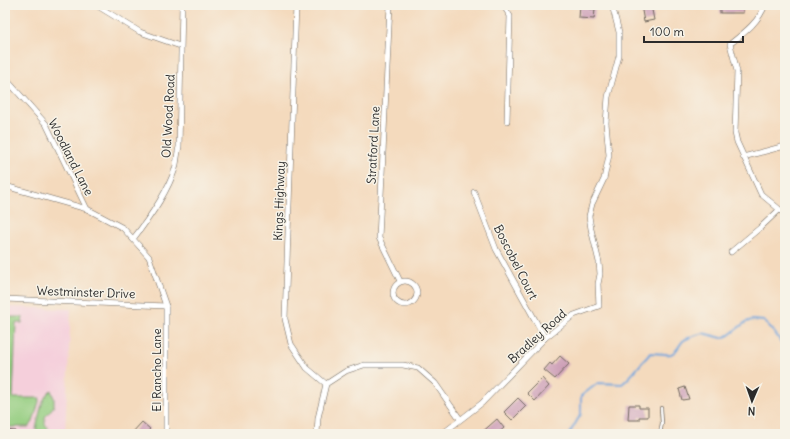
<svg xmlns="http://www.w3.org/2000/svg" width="790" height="439" viewBox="0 0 790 439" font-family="Delius,sans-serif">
<rect width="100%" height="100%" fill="#f7f3e8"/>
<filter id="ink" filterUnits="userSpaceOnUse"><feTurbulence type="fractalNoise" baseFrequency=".025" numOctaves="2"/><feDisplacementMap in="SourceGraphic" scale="8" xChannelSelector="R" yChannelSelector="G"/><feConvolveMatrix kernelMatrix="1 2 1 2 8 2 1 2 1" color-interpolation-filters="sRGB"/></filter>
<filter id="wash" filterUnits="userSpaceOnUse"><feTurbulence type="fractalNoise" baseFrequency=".012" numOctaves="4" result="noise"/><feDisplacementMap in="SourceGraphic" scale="16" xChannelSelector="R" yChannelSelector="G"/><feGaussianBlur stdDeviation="0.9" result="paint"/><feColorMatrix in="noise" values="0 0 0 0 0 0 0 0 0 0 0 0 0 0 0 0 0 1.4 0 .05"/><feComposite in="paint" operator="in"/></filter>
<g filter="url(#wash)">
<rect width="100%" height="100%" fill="#f4dabd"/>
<!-- built -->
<path fill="#f5cfdb" d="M 5,307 L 71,309 L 65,434 L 5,434 Z"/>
<!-- green -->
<g fill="#95ce81" stroke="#607c56">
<path d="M 5,317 L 23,317 L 22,323 L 16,323 L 13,398 L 40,398 L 33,422 L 29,427 L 5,427 Z"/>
<path d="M 51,390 L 54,398 L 54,406 L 45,417 L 45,424 L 48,428 L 46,434 L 37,434 L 36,429 C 39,417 41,398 51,390 Z"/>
</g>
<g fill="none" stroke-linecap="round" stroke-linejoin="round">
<!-- stream -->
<path stroke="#6ea4dc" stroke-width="2" d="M 569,434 L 581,414 L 581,396 L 598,383 L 622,384 C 634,375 640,363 651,353 C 656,353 667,355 671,354 C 678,352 679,344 684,340 C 688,338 699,334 703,333 L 722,338 L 729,335 L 746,322 L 752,320 L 764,321 L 778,337 L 785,349"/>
</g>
<g id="blocks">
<!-- building -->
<g fill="#cea0b8">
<path d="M 580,5 L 590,5 L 590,9 L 595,9 L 594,19 L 579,18 Z"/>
<path d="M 641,5 L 651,5 L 654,20 L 644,22 Z"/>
<rect x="720" y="5" width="23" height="8"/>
<path d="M 560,356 L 569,364 L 555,379 L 544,370 L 550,363 L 552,365 Z"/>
<path d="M 542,378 L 549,386 L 535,401 L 527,393 Z"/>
<path d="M 685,387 L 689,399 L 682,400 L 679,389 Z"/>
<path d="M 518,398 L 526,406 L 512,420 L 504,412 Z"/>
<path d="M 629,405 L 639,405 L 639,408 L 648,408 L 648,417 L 639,417 L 639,420 L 628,420 Z"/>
<path d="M 497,419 L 504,428 L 497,434 L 480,434 Z"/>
<path d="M 142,422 L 150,429 L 145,434 L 131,434 Z"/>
<path d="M 5,430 L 16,431 L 16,434 L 5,434 Z"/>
</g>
</g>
</g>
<g filter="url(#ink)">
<use href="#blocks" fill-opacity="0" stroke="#71685e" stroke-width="1"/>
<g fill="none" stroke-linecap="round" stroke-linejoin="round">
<!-- service casing -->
<g stroke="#71685e" stroke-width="4">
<path id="service" d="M 660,434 L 662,423 L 661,408"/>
</g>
<!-- minor casing -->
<g stroke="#71685e" stroke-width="6">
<g id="minor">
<path d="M 96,5 L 140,32 L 180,46"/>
<path d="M 296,5 L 285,319 L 291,344 L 307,368 L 326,384"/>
<path d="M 390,5 L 379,238 L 400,281"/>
<path d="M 503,5 L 510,16 L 507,121"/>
<path d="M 765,5 C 759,22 744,33 730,44 L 737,71 L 735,133 L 737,142 L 761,194 L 785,214"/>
<path d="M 5,78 L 46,124 L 87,209"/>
<path d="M 743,157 L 785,146"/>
<path d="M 5,186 L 87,209 L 123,228 L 149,257 L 166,306 L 166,434"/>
<path d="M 474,192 L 496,249 L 545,338"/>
<path d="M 133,239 C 148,220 167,193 175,169 C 177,162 177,154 179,147 L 182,5"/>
<path d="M 731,252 L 761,227 L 779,210"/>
<circle cx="405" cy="293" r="12"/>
<path d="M 5,299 L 166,306"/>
<path d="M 326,384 L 346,371 L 364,365 L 403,365 L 418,368 L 435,383 L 460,419"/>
<path d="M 317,434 L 318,418 L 326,384"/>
<path d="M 442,434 L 482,403 L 545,338 L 574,315 L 599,306 L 598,284 L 600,274 L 599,262 L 591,229 L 589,216 L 592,204 L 604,179 L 609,155 L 606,123 L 608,97 L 619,56 L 619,32 L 612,5"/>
</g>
</g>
<!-- service -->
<use href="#service" stroke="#fff" stroke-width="2.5"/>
<!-- minor -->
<use href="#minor" stroke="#fff" stroke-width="5"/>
</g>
</g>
<g text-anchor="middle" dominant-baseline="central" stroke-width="3" stroke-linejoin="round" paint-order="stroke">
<!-- street labels -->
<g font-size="12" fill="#2b2b2b" stroke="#f7f3e8">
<text transform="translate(168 116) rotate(-87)">Old Wood Road</text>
<text transform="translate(373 145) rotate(-87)">Stratford Lane</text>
<text transform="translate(71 157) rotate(63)">Woodland Lane</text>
<text transform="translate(279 201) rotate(-88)">Kings Highway</text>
<text transform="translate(516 262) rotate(63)">Boscobel Court</text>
<text transform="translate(86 292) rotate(2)">Westminster Drive</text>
<text transform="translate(537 336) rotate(-42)">Bradley Road</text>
<text transform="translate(156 370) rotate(-90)">El Rancho Lane</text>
</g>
</g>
<!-- margin -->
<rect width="790" height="439" fill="none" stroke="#f7f3e8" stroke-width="20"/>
<!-- north arrow -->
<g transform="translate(752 401) rotate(182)" stroke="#f7f3e8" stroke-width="3" paint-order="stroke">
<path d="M0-3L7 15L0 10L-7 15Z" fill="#2b2b2b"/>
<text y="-6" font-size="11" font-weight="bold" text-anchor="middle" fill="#2b2b2b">N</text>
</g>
<!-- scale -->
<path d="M644 36v6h99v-6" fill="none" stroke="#2b2b2b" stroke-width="2"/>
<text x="650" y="36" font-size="12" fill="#2b2b2b" stroke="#f7f3e8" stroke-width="3" paint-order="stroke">100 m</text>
</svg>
